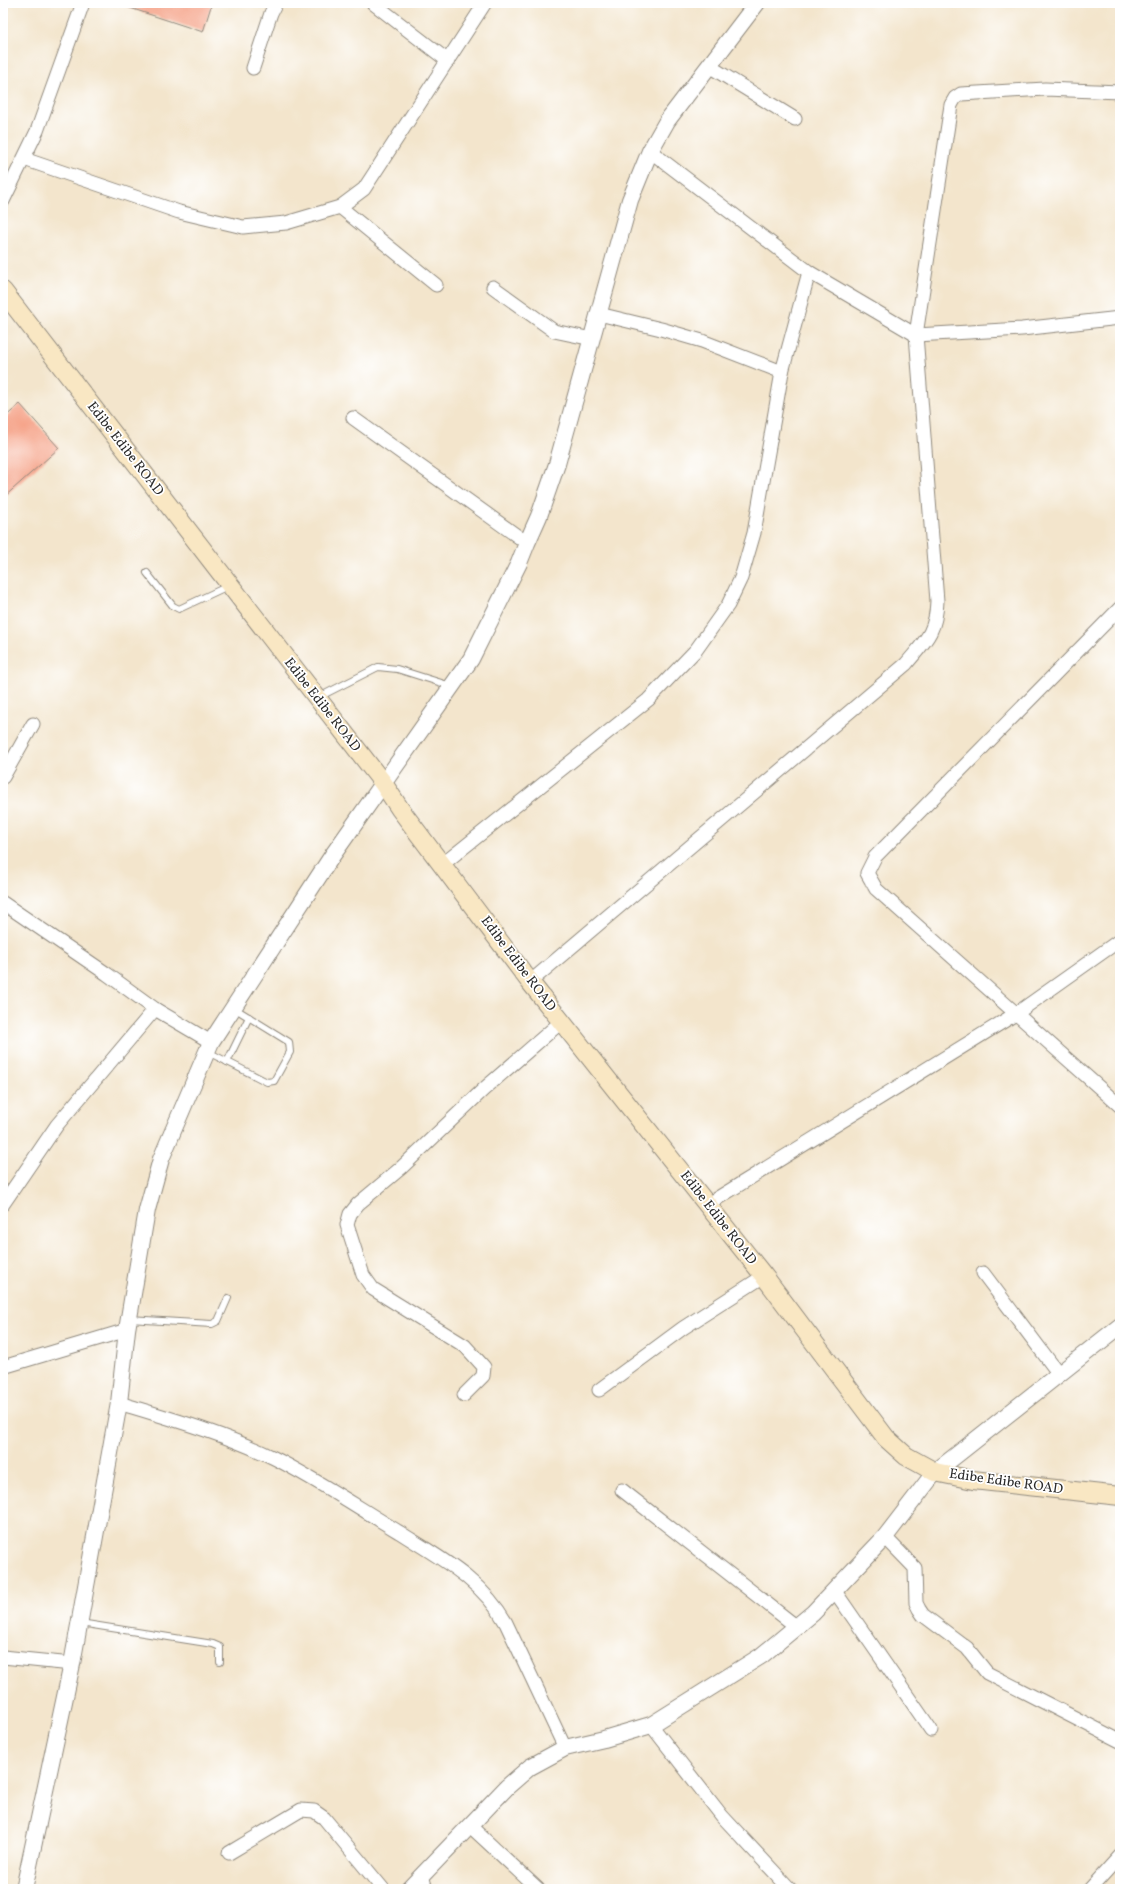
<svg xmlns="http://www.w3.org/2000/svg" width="1123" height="1892" viewBox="0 0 1123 1892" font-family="Vollkorn,serif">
<rect width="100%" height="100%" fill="#fff"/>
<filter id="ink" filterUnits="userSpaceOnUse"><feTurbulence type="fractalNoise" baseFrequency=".025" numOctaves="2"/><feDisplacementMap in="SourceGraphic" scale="8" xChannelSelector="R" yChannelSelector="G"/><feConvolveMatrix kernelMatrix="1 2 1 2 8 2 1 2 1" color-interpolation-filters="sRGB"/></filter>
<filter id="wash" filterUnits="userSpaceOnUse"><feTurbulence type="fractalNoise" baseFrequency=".012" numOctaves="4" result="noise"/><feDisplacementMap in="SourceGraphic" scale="16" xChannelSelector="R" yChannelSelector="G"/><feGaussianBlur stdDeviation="0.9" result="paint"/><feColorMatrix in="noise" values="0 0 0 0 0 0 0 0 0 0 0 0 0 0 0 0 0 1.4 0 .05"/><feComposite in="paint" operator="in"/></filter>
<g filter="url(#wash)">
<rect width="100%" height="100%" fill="#f3e5cc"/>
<g id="blocks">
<!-- building -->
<g fill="#f5a085">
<path d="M 115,3 L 212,3 L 203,32 Z"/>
<path d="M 20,404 L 59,448 L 3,498 L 3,419 Z"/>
</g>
</g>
</g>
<g filter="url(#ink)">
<use href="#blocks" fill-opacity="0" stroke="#8f887c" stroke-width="1"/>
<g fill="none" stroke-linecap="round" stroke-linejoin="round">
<!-- service casing -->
<g stroke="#8f887c" stroke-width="8">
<g id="service">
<path d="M 147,573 L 173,606 L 179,609 L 228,586"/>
<path d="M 319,697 L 378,667 L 397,669 L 451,686"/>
<path d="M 208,1052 L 267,1082 L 274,1081 L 290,1052 L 289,1042 L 234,1008"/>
<path d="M 227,1062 L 249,1017"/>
<path d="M 129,1319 L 212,1324 L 218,1321 L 228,1298"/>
<path d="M 80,1623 L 213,1644 L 220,1647 L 220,1662"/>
</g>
</g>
<!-- minor casing -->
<g stroke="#8f887c" stroke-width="15">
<g id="minor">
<path d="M 373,3 L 448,61"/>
<path d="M 709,66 L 795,119"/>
<path d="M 253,68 L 271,13 L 276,3"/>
<path d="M 650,151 L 809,272 L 916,335 L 1022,329 L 1120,318"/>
<path d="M 24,159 L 179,212 L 243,227 L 286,223 L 340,207 L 364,189 L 485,3"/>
<path d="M 3,201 L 37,131 L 83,3"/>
<path d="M 340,207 L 436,285"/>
<path d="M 493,287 L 554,331 L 592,339"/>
<path d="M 599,314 L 661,329 L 702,341 L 782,372"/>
<path d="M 353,418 L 527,543"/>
<path d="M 1120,608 L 875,857 L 867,873 L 876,889 L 1120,1106"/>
<path d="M 3,777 L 33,724"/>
<path d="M 443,864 L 648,700 L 696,650 L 728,605 L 741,578 L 754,533 L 782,372 L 809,272"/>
<path d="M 3,903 L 107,974 L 155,1009 L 211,1042"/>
<path d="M 530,982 L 906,664 C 925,641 936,633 937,601 L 916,335 L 951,105 L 955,98 L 961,94 L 1045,89 L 1120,92"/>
<path d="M 3,1204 L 57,1125 L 155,1009"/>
<path d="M 708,1204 L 1017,1013 L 1120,940"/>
<path d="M 983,1273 L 1059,1374"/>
<path d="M 3,1367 L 127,1330"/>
<path d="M 599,1390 L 683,1328 L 764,1276"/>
<path d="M 464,1395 L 483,1376 L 484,1367 L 465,1346 L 373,1289 L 363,1275 L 347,1225 L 350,1214 L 358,1204 L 401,1168 L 484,1089 L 561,1022"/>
<path d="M 119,1403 C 172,1419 225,1434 274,1458 C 316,1479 359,1508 399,1532 C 440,1558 482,1580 506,1623 L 565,1748"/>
<path d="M 622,1490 L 797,1627"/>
<path d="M 885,1537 L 915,1568 L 916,1603 L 919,1609 L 923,1615 L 967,1648 L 987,1673 L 1120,1741"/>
<path d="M 834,1590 L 931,1730"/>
<path d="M 3,1657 L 72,1664"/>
<path d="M 651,1725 L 722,1816 L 790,1889"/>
<path d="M 469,1825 L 538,1889"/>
<path d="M 229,1853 L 301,1810 L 314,1811 L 324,1818 L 383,1889"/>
<path d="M 422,1876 L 426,1889"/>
<path d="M 1090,1889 L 1120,1856"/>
</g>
</g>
<!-- tertiary casing -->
<g stroke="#8f887c" stroke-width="18">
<g id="tertiary">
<path d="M 24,1889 L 72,1664 L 119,1403 L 127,1330 L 147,1210 L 161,1159 L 211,1042 L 332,856 L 471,659 L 519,563 L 527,543 L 539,516 L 557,464 L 630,200 L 650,151 L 667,121 L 757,3"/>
<path d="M 409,1889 L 507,1787 L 530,1767 L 565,1748 L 604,1739 L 651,1725 L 761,1656 L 813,1613 L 885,1537 L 935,1472 L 1120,1326"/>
</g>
</g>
<!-- secondary casing -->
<g stroke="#8f887c" stroke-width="20">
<path id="secondary" d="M 3,291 L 383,783 L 400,809 L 530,982 L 764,1276 L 886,1438 L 906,1456 L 935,1472 L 973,1480 L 1120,1496"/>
</g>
<!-- service -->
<use href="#service" stroke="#fff" stroke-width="6"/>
<!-- minor -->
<use href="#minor" stroke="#fff" stroke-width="13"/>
<!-- tertiary -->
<use href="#tertiary" stroke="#fff" stroke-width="16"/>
<!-- secondary -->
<use href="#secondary" stroke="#f9e7c3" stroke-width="18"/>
</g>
</g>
<g text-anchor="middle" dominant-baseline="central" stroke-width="3.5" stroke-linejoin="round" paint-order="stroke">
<!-- street labels -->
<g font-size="14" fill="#2b2b2b" stroke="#fff">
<text transform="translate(125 449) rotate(52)">Edibe Edibe ROAD</text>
<text transform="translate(322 705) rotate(52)">Edibe Edibe ROAD</text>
<text transform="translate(518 964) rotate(53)">Edibe Edibe ROAD</text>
<text transform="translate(718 1218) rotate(52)">Edibe Edibe ROAD</text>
<text transform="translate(1006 1482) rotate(8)">Edibe Edibe ROAD</text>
</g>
</g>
<!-- margin -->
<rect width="1123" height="1892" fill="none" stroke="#fff" stroke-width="16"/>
</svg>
